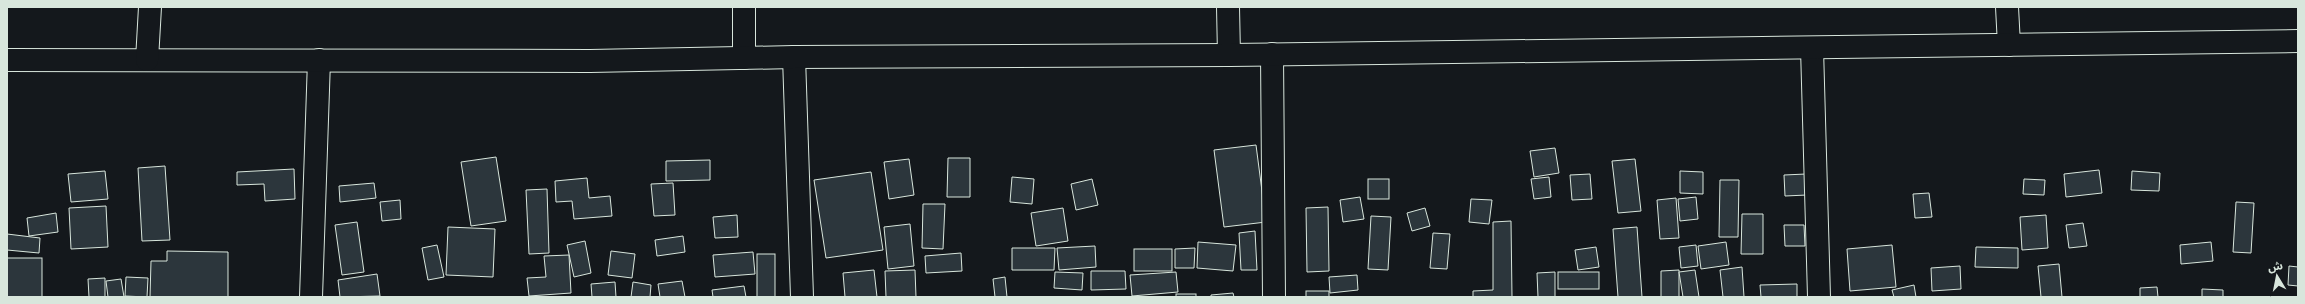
<svg xmlns="http://www.w3.org/2000/svg" width="2305" height="304" viewBox="0 0 2305 304" font-family="Lora,'Noto Sans Arabic',serif">
<rect width="100%" height="100%" fill="#14181c"/>
<!-- building -->
<g fill="#2c363c" stroke="#d8e6dc">
<path d="M 1256,145 L 1266,222 L 1224,227 L 1214,150 Z"/>
<path d="M 1555,148 L 1559,173 L 1534,177 L 1530,151 Z"/>
<path d="M 496,157 L 506,221 L 471,226 L 461,162 Z"/>
<path d="M 948,158 L 970,158 L 970,197 L 947,197 Z"/>
<path d="M 909,159 L 914,195 L 889,199 L 884,162 Z"/>
<path d="M 1635,159 L 1641,211 L 1618,213 L 1612,161 Z"/>
<path d="M 710,160 L 710,180 L 666,181 L 666,161 Z"/>
<path d="M 165,166 L 170,240 L 142,241 L 138,168 Z"/>
<path d="M 294,169 L 295,199 L 265,201 L 264,184 L 237,185 L 237,172 Z"/>
<path d="M 2099,170 L 2102,193 L 2066,197 L 2064,174 Z"/>
<path d="M 105,171 L 108,199 L 71,202 L 68,174 Z"/>
<path d="M 1680,171 L 1703,172 L 1703,194 L 1680,193 Z"/>
<path d="M 2132,171 L 2160,173 L 2159,191 L 2131,190 Z"/>
<path d="M 871,172 L 883,250 L 826,258 L 814,180 Z"/>
<path d="M 1590,174 L 1592,199 L 1572,200 L 1570,175 Z"/>
<path d="M 1806,174 L 1807,195 L 1785,196 L 1784,175 Z"/>
<path d="M 1012,177 L 1034,179 L 1032,204 L 1010,202 Z"/>
<path d="M 1549,177 L 1551,197 L 1534,199 L 1531,179 Z"/>
<path d="M 587,178 L 589,198 L 610,196 L 612,216 L 574,219 L 572,201 L 556,202 L 555,181 Z"/>
<path d="M 1092,179 L 1098,205 L 1076,210 L 1071,184 Z"/>
<rect x="1368" y="179" width="21" height="20"/>
<path d="M 2024,179 L 2045,180 L 2044,195 L 2023,194 Z"/>
<path d="M 1720,180 L 1739,180 L 1738,237 L 1719,237 Z"/>
<path d="M 374,183 L 376,198 L 340,202 L 339,186 Z"/>
<path d="M 673,183 L 675,215 L 654,216 L 651,184 Z"/>
<path d="M 547,189 L 549,253 L 529,254 L 526,190 Z"/>
<path d="M 1929,193 L 1932,217 L 1915,218 L 1913,194 Z"/>
<path d="M 1360,197 L 1364,219 L 1343,222 L 1340,200 Z"/>
<path d="M 1696,197 L 1698,219 L 1680,221 L 1678,199 Z"/>
<path d="M 1676,198 L 1679,238 L 1660,239 L 1657,200 Z"/>
<path d="M 1471,199 L 1492,200 L 1489,224 L 1469,222 Z"/>
<path d="M 400,200 L 401,219 L 382,221 L 380,202 Z"/>
<path d="M 2236,202 L 2254,203 L 2251,253 L 2233,252 Z"/>
<path d="M 923,204 L 945,204 L 943,249 L 922,248 Z"/>
<path d="M 106,206 L 108,247 L 71,249 L 69,208 Z"/>
<path d="M 1328,207 L 1329,271 L 1307,272 L 1306,208 Z"/>
<path d="M 1063,208 L 1068,241 L 1036,246 L 1031,213 Z"/>
<path d="M 1425,208 L 1430,226 L 1412,231 L 1407,213 Z"/>
<path d="M 56,213 L 58,232 L 29,236 L 27,218 Z"/>
<path d="M 1742,214 L 1763,214 L 1763,254 L 1741,254 Z"/>
<path d="M 737,215 L 738,237 L 715,238 L 713,217 Z"/>
<path d="M 2046,215 L 2048,248 L 2022,250 L 2020,217 Z"/>
<path d="M 1371,216 L 1391,217 L 1388,270 L 1368,269 Z"/>
<path d="M 1511,221 L 1512,297 L 1473,297 L 1473,291 L 1493,290 L 1493,222 Z"/>
<path d="M 357,222 L 364,272 L 342,275 L 335,225 Z"/>
<path d="M 2083,223 L 2087,246 L 2069,248 L 2066,225 Z"/>
<path d="M 910,224 L 914,266 L 888,269 L 884,227 Z"/>
<path d="M 1784,225 L 1804,225 L 1805,246 L 1785,246 Z"/>
<path d="M 448,227 L 495,229 L 493,277 L 446,275 Z"/>
<path d="M 1637,227 L 1642,297 L 1618,297 L 1613,229 Z"/>
<path d="M 1255,231 L 1257,270 L 1241,270 L 1239,233 Z"/>
<path d="M 1433,233 L 1450,234 L 1447,269 L 1430,268 Z"/>
<path d="M 7,234 L 40,238 L 39,253 L 7,250 Z"/>
<path d="M 683,236 L 685,252 L 657,256 L 655,240 Z"/>
<path d="M 585,241 L 591,273 L 574,277 L 567,245 Z"/>
<path d="M 1198,242 L 1236,245 L 1233,271 L 1197,268 Z"/>
<path d="M 1726,242 L 1729,265 L 1701,269 L 1698,246 Z"/>
<path d="M 2211,242 L 2213,261 L 2181,264 L 2180,245 Z"/>
<path d="M 437,245 L 444,277 L 428,280 L 422,248 Z"/>
<path d="M 1696,245 L 1698,266 L 1681,268 L 1679,247 Z"/>
<path d="M 1892,245 L 1896,287 L 1850,291 L 1847,249 Z"/>
<path d="M 1095,246 L 1096,267 L 1059,270 L 1057,248 Z"/>
<path d="M 1596,247 L 1599,267 L 1578,270 L 1575,250 Z"/>
<path d="M 1976,247 L 2018,248 L 2018,268 L 1975,267 Z"/>
<path d="M 1012,248 L 1055,248 L 1054,270 L 1012,270 Z"/>
<path d="M 1195,248 L 1194,268 L 1175,268 L 1175,249 Z"/>
<rect x="1134" y="249" width="38" height="22"/>
<path d="M 167,251 L 228,252 L 228,297 L 150,297 L 151,261 L 167,261 Z"/>
<path d="M 611,251 L 635,254 L 632,278 L 608,275 Z"/>
<path d="M 753,252 L 755,274 L 715,277 L 713,255 Z"/>
<path d="M 961,253 L 962,271 L 926,273 L 925,256 Z"/>
<rect x="757" y="254" width="18" height="43"/>
<path d="M 569,255 L 571,293 L 529,296 L 527,278 L 546,277 L 544,256 Z"/>
<rect x="7" y="258" width="35" height="39"/>
<path d="M 2059,264 L 2062,297 L 2041,297 L 2038,266 Z"/>
<path d="M 1960,266 L 1961,289 L 1932,291 L 1931,268 Z"/>
<path d="M 2289,266 L 2298,267 L 2298,286 L 2288,285 Z"/>
<path d="M 1742,267 L 1744,297 L 1723,297 L 1720,270 Z"/>
<path d="M 874,270 L 877,297 L 845,297 L 843,273 Z"/>
<path d="M 915,270 L 916,297 L 886,297 L 885,271 Z"/>
<path d="M 1679,270 L 1679,297 L 1661,297 L 1661,271 Z"/>
<path d="M 1695,270 L 1699,297 L 1683,297 L 1679,272 Z"/>
<path d="M 1091,271 L 1125,271 L 1126,289 L 1091,290 Z"/>
<path d="M 1055,272 L 1083,273 L 1082,290 L 1054,288 Z"/>
<path d="M 1176,272 L 1178,292 L 1132,296 L 1130,275 Z"/>
<path d="M 1555,272 L 1555,297 L 1538,297 L 1537,273 Z"/>
<rect x="1558" y="272" width="41" height="17"/>
<path d="M 377,274 L 380,296 L 340,297 L 338,280 Z"/>
<path d="M 1357,275 L 1358,290 L 1330,293 L 1329,277 Z"/>
<path d="M 126,277 L 148,278 L 147,297 L 125,296 Z"/>
<path d="M 1005,277 L 1007,297 L 995,297 L 993,279 Z"/>
<path d="M 105,278 L 105,297 L 89,297 L 88,279 Z"/>
<path d="M 121,279 L 124,297 L 108,297 L 106,281 Z"/>
<path d="M 682,281 L 685,297 L 660,297 L 658,284 Z"/>
<path d="M 615,282 L 616,297 L 592,297 L 591,284 Z"/>
<path d="M 633,282 L 651,285 L 650,297 L 631,297 Z"/>
<path d="M 1797,284 L 1797,297 L 1761,297 L 1760,285 Z"/>
<path d="M 1914,285 L 1916,297 L 1894,297 L 1892,290 Z"/>
<path d="M 744,286 L 746,297 L 713,297 L 712,290 Z"/>
<path d="M 2157,287 L 2158,297 L 2140,297 L 2140,288 Z"/>
<path d="M 2202,289 L 2223,290 L 2223,297 L 2202,297 Z"/>
<rect x="1306" y="291" width="23" height="6"/>
<path d="M 1233,293 L 1234,297 L 1211,297 L 1211,295 Z"/>
<rect x="1176" y="294" width="20" height="3"/>
</g>
<g fill="none" stroke-linecap="round" stroke-linejoin="round">
<!-- street casing -->
<g stroke="#d8e6dc" stroke-width="24">
<g id="street">
<path d="M 1228,7 L 1229,55"/>
<path d="M 2007,7 L 2009,45"/>
<path d="M 1812,48 L 1819,297"/>
<path d="M 1272,54 L 1274,297"/>
<path d="M 794,57 L 802,297"/>
<path d="M 744,58 L 744,7"/>
<path d="M 311,297 L 319,60"/>
</g>
</g>
<!-- secondary casing -->
<g stroke="#d8e6dc" stroke-width="24">
<g id="secondary">
<path d="M 7,60 L 590,61 L 794,57 L 1229,55 L 2298,41"/>
<path d="M 147,60 L 150,7"/>
</g>
</g>
<!-- street -->
<use href="#street" stroke="#14181c" stroke-width="22"/>
<!-- secondary -->
<use href="#secondary" stroke="#14181c" stroke-width="22"/>
</g>
<!-- border -->
<rect width="2305" height="304" fill="none" stroke="#d8e6dc" stroke-width="16"/>
<!-- north arrow -->
<g transform="translate(2277 276) rotate(350)" stroke="#14181c" stroke-width="3" paint-order="stroke">
<path d="M0-3L7 15L0 10L-7 15Z" fill="#d8e6dc"/>
<text y="-6" font-size="11" font-weight="bold" text-anchor="middle" fill="#d8e6dc">ش</text>
</g>
</svg>
